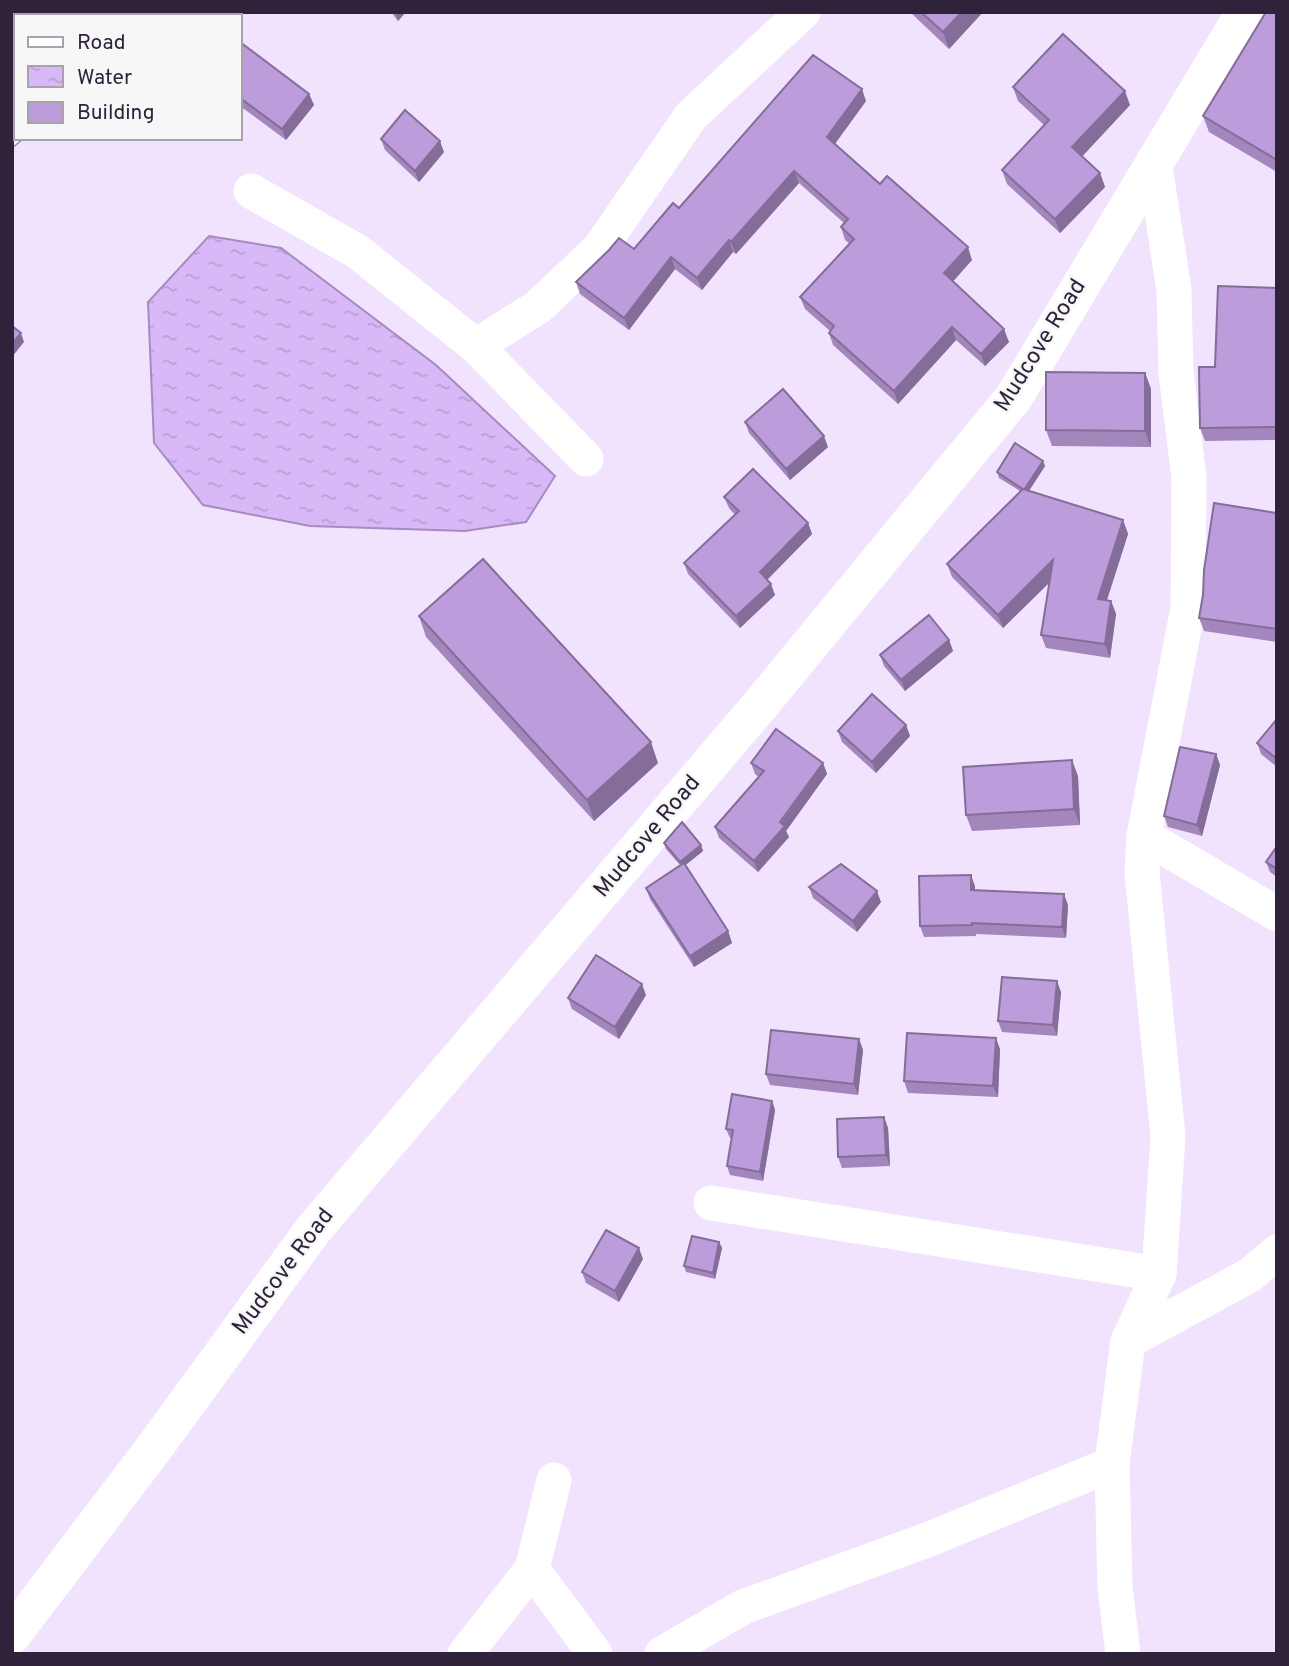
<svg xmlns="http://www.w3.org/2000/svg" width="1289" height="1666" viewBox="0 0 1289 1666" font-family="Overpass,sans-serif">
<defs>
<pattern id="water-ripples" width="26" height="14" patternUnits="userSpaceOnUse" patternTransform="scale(1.75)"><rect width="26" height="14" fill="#d8b8f7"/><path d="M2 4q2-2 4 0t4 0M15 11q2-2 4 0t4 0" fill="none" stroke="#ba9ed5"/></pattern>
</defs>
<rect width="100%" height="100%" fill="#f1e3fe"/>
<!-- water -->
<path fill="url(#water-ripples)" stroke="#a58bbf" stroke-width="2" d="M 209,236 L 281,248 L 436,365 L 555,476 L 526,522 L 465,531 L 310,526 L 203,505 L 154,443 L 148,302 Z"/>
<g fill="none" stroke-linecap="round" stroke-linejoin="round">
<!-- minor -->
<g stroke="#fff" stroke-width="35">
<path d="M 40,16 L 44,12"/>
<path d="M 12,41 L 16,38"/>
<path d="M 251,191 L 358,252 L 476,346 L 586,459"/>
<path d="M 476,346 L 538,307 L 600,248 L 691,116 L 803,12"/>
<path d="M 1144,836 L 1277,914"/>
<path d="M 711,1203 L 1159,1274"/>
<path d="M 1128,1341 L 1250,1275 L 1277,1252"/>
<path d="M 532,1569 L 595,1654"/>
<path d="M 465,1654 L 532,1569 L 554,1480"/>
<path d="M 662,1654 L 743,1607 L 927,1540 L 1112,1464"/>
<path d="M 1123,1654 L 1115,1587 L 1112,1464 L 1128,1341 L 1159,1274 L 1168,1136 L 1142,873 L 1144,836 L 1188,608 L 1189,478 L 1176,372 L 1174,290 L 1154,160"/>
</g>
<!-- tertiary -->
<path stroke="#fff" stroke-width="38" d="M 12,1635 L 157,1444 L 313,1230 L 761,704 L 1014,397 L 1245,12"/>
<!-- rail casing -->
<g stroke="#9587a1" stroke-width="8">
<g id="rail">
<path d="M 158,16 L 162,12"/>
<path d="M 12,144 L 19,138"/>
</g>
</g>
<!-- rail -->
<use href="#rail" stroke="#f7f7f7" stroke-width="5" stroke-dasharray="16" stroke-linecap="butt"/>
</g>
<!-- wall -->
<g fill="#a286bc">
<path d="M 391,12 L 406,12 L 398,21 Z"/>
<path d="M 910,12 L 983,12 L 949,49 Z"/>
<path d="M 1277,12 L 1277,172 L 1209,132 L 1203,116 Z"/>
<path d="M 240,42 L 309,94 L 314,105 L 286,140 L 240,106 Z"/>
<path d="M 1013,87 L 1130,105 L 1082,156 L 1100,173 L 1105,187 L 1060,233 L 1007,184 L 1002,170 L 1044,125 L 1018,101 Z"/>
<path d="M 866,101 L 835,144 L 880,184 L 972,260 L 953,281 L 1009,342 L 985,366 L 956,340 L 898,404 L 833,345 L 829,333 L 830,331 L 805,309 L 800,297 L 849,243 L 845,240 L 841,227 L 844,223 L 799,183 L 736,254 L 733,252 L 702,290 L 675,269 L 629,330 L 580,294 L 576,282 L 634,249 L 679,208 Z"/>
<path d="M 381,139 L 444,152 L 419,182 L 385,150 Z"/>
<path d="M 1277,288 L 1277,440 L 1205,441 L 1200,428 L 1215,367 Z"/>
<path d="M 1145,373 L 1151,389 L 1151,447 L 1052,446 L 1046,430 Z"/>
<path d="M 745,422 L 828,447 L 790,480 L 749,433 Z"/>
<path d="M 1045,466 L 1029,491 L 1123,520 L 1128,534 L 1107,600 L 1111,601 L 1116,614 L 1110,658 L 1046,648 L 1041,635 L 1050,582 L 1003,628 L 952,577 L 947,564 L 1020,491 L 999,478 L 997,472 Z"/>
<path d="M 724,497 L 808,523 L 812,534 L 767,580 L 775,595 L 740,628 L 688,574 L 684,563 L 735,515 L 729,508 Z"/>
<path d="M 1277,513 L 1277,642 L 1204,631 L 1199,618 Z"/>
<path d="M 419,616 L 658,763 L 594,821 L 426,637 Z"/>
<path d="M 949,640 L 953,651 L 905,691 L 884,666 L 880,655 Z"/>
<path d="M 1277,719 L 1277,767 L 1261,754 L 1257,743 Z"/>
<path d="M 906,725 L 910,736 L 876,773 L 842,742 L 838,731 Z"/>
<path d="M 1216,754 L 1220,765 L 1202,836 L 1168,827 L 1164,816 Z"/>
<path d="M 751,763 L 823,763 L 827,774 L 786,831 L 789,837 L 758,872 L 719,838 L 715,827 L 759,777 L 755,774 Z"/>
<path d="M 1078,776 L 1080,825 L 972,831 L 966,815 Z"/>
<path d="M 664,843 L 701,845 L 703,851 L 685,865 L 728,931 L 732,943 L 694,967 L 650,899 L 646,888 L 680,865 L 666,849 Z"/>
<path d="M 1277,846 L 1277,877 L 1270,872 L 1266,862 Z"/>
<path d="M 975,886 L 975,890 L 1068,905 L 1066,938 L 976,934 L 976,936 L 924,937 L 920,926 Z"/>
<path d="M 809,887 L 881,902 L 857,932 L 813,898 Z"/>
<path d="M 1061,992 L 1057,1036 L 1002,1032 L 998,1021 Z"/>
<path d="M 646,995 L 619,1039 L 572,1009 L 568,998 Z"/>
<path d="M 859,1039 L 863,1050 L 858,1095 L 770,1085 L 766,1074 Z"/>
<path d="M 1000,1049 L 998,1097 L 908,1093 L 904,1081 Z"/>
<path d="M 772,1101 L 775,1110 L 763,1181 L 730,1175 L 727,1166 L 732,1138 L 730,1138 L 726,1129 Z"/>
<path d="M 884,1117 L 888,1128 L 890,1166 L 842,1168 L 838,1157 Z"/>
<path d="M 719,1242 L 722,1248 L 715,1279 L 686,1272 L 684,1266 Z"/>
<path d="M 643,1259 L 619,1302 L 586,1283 L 582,1272 Z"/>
</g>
<!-- shaded-wall -->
<g fill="#846d99">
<path d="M 395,12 L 406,12 L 398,21 Z"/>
<path d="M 962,12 L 983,12 L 949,49 L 943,32 Z"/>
<path d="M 862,89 L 866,101 L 831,149 L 827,137 Z"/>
<path d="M 1125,91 L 1130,105 L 1078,161 L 1072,147 Z"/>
<path d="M 309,94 L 314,105 L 286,140 L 282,129 Z"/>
<path d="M 440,141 L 444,152 L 419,182 L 415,171 Z"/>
<path d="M 794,171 L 799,183 L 736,254 L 731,242 Z"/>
<path d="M 1100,173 L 1105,187 L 1060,233 L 1055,219 Z"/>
<path d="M 729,240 L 733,252 L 702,290 L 697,278 Z"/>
<path d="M 968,247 L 972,260 L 949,286 L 944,273 Z"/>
<path d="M 671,257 L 675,269 L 629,330 L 624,318 Z"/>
<path d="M 952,327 L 956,340 L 898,404 L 894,391 Z"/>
<path d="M 1004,329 L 1009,342 L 985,366 L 981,354 Z"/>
<path d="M 21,333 L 24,342 L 12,357 L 12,344 Z"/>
<path d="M 1145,373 L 1151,389 L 1151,447 L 1145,431 Z"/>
<path d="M 824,436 L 828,447 L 790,480 L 786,469 Z"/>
<path d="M 1043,461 L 1045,466 L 1026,495 L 1024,490 Z"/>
<path d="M 1123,520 L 1128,534 L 1103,612 L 1098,599 Z"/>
<path d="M 808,523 L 812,534 L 764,583 L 760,572 Z"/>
<path d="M 1053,560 L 1058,574 L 1003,628 L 998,615 Z"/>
<path d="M 771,584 L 775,595 L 740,628 L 736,616 Z"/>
<path d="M 1111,601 L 1116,614 L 1110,658 L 1105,644 Z"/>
<path d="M 949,640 L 953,651 L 905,691 L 901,680 Z"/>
<path d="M 906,725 L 910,736 L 876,773 L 872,762 Z"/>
<path d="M 651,742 L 658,763 L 594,821 L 587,800 Z"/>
<path d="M 1216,754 L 1220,765 L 1202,836 L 1197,825 Z"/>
<path d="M 1072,760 L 1078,776 L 1080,825 L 1074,809 Z"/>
<path d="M 823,763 L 827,774 L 786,831 L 789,837 L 758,872 L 754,861 Z"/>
<path d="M 701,845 L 703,851 L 682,868 L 680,862 Z"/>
<path d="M 971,875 L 975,886 L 975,901 L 971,890 Z"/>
<path d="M 877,891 L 881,902 L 857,932 L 853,921 Z"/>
<path d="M 1064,894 L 1068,905 L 1066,938 L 1062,927 Z"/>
<path d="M 728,931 L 732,943 L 694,967 L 690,956 Z"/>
<path d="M 1057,981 L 1061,992 L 1057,1036 L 1053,1025 Z"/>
<path d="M 642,984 L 646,995 L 619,1039 L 615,1027 Z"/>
<path d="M 996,1038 L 1000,1049 L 998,1097 L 993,1086 Z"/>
<path d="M 859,1039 L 863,1050 L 858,1095 L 854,1084 Z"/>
<path d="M 772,1101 L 775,1110 L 763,1181 L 760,1172 Z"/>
<path d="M 884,1117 L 888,1128 L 890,1166 L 886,1155 Z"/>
<path d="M 719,1242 L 722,1248 L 715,1279 L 713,1273 Z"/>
<path d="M 639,1248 L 643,1259 L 619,1302 L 615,1291 Z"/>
</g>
<!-- building -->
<g fill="#bc9cdb" stroke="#846d99" stroke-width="2">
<path d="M 921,12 L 962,12 L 943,32 Z"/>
<path d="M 1266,12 L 1277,12 L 1277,160 L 1203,116 Z"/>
<path d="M 1063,34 L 1125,91 L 1072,147 L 1100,173 L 1055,219 L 1002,170 L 1049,120 L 1013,87 Z"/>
<path d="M 240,42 L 309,94 L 282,129 L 240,98 Z"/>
<path d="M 813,55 L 862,89 L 827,137 L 880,184 L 887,176 L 968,247 L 944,273 L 1004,329 L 981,354 L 952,327 L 894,391 L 829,333 L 834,326 L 800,297 L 854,239 L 841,227 L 848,219 L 794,171 L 731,242 L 729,240 L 697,278 L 671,257 L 624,318 L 576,282 L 609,250 L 619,238 L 634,249 L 673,203 L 679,208 Z"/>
<path d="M 405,110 L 440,141 L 415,171 L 381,139 Z"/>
<path d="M 1218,286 L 1277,288 L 1277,427 L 1200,428 L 1199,367 L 1215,367 Z"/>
<path d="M 12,326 L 21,333 L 12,344 Z"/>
<path d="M 1046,372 L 1145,373 L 1145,431 L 1046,430 Z"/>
<path d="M 783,389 L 824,436 L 786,469 L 745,422 Z"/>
<path d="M 1015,443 L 1043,461 L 1024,490 L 997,472 Z"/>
<path d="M 753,469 L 808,523 L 760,572 L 771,584 L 736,616 L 684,563 L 739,511 L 724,497 Z"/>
<path d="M 1023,489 L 1123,520 L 1098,599 L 1111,601 L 1105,644 L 1041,635 L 1053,560 L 998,615 L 947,564 Z"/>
<path d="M 1214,503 L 1277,513 L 1277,629 L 1199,618 L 1203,595 L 1204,570 Z"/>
<path d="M 483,559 L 651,742 L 587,800 L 419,616 Z"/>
<path d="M 929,615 L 949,640 L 901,680 L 880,655 Z"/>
<path d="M 872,694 L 906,725 L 872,762 L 838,731 Z"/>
<path d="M 1277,719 L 1277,759 L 1257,743 Z"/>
<path d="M 776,729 L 823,763 L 780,822 L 785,826 L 754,861 L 715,827 L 764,771 L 751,763 Z"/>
<path d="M 1180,747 L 1216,754 L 1197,825 L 1164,816 Z"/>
<path d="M 1072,760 L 1074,809 L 966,815 L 963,767 Z"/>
<path d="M 682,822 L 701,845 L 680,862 L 664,843 Z"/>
<path d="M 1277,846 L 1277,869 L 1266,862 Z"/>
<path d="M 684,863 L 728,931 L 690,956 L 646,888 Z"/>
<path d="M 841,864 L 877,891 L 853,921 L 809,887 Z"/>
<path d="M 971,875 L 971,890 L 1064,894 L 1062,927 L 972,923 L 972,925 L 920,926 L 919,876 Z"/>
<path d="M 596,955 L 642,984 L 615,1027 L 568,998 Z"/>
<path d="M 1002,977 L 1057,981 L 1053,1025 L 998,1021 Z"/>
<path d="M 771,1030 L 859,1039 L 854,1084 L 766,1074 Z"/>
<path d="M 907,1033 L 996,1038 L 993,1086 L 904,1081 Z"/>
<path d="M 732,1094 L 772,1101 L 760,1172 L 727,1166 L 733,1130 L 726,1129 Z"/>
<path d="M 884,1117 L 886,1155 L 838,1157 L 837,1119 Z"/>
<path d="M 606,1230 L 639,1248 L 615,1291 L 582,1272 Z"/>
<path d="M 692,1236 L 719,1242 L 713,1273 L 684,1266 Z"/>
</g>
<g text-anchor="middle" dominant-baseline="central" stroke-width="5" stroke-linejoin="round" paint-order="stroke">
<!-- street labels -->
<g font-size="23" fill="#2f223b" stroke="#f7f7f7">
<text transform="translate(1041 346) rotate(-58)">Mudcove Road</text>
<text transform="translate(648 837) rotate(-50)">Mudcove Road</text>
<text transform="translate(284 1272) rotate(-53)">Mudcove Road</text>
</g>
</g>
<!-- border -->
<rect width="1289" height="1666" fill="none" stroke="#2f223b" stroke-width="28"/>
<!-- legend -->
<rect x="14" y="14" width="228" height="126" fill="#f7f7f7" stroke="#a7a2ac" stroke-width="2"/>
<rect x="28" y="37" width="35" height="10" fill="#ffffff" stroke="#a7a2ac" stroke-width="2"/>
<text x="77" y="49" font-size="21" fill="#2f223b">Road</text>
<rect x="28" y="66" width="35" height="21" fill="url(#water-ripples)" stroke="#a7a2ac" stroke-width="2"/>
<text x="77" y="84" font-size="21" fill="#2f223b">Water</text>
<rect x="28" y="102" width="35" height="21" fill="#bc9cdb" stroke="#a7a2ac" stroke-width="2"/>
<text x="77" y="119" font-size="21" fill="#2f223b">Building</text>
</svg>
